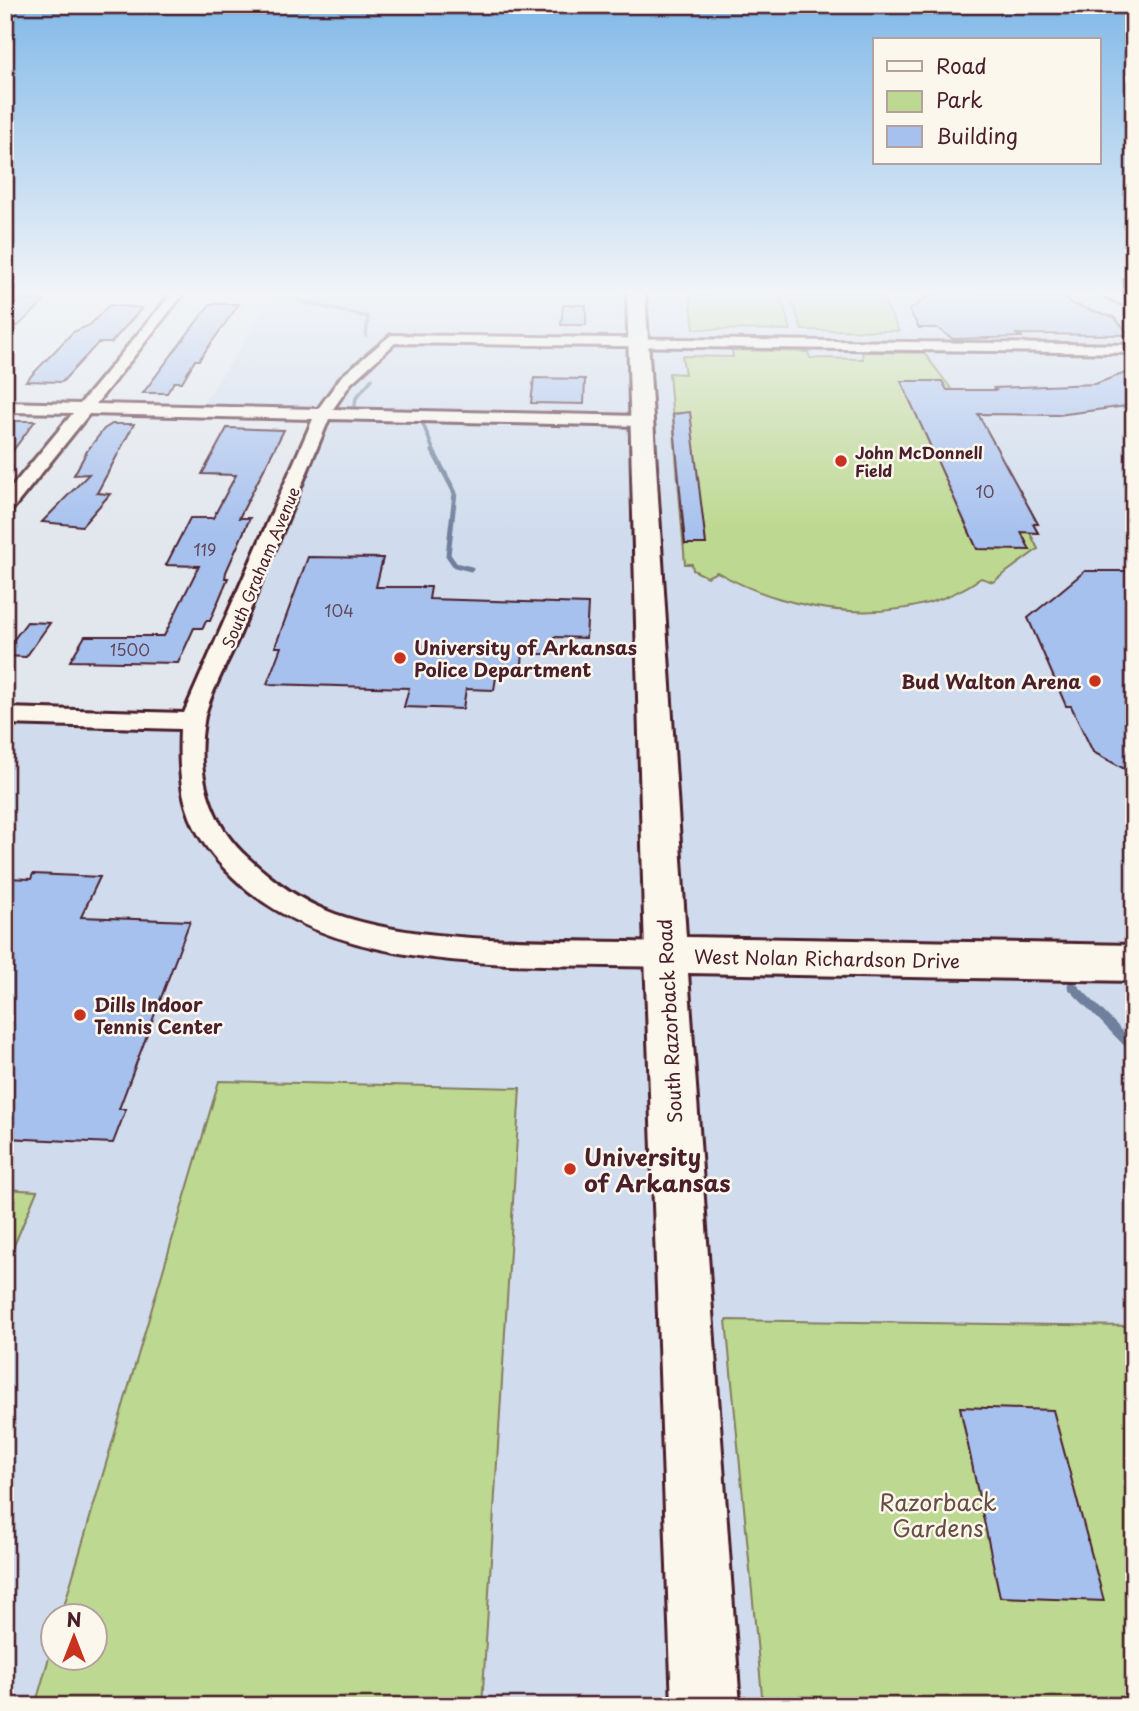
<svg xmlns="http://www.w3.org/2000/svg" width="1139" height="1711" viewBox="0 0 1139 1711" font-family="'Playpen Sans',sans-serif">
<rect width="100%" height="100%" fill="#e2e7ed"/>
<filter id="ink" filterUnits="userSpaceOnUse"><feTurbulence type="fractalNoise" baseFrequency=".0143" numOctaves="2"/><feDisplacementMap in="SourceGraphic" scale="14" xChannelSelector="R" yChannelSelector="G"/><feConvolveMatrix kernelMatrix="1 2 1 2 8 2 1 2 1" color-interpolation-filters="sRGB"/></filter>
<g filter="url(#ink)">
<!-- built -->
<path fill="#d0dced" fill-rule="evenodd" d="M 275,293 L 1134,293 L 1134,1706 L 5,1706 L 5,716 L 193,721 L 325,412 L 199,411 ZM 52,1616 L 94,1616 L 94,1658 L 52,1658 Z"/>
<!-- green -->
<g fill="#bdd890" stroke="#847c5e" stroke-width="2">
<path d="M 689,293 L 779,293 L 791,330 L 694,329 Z"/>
<path d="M 789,293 L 880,293 L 899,331 L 802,330 Z"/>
<path d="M 732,350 L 808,352 L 810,358 L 863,359 L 862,352 L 924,353 L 953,391 L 969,399 L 1038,524 L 1033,524 L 1038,533 L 1030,533 L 1038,549 L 993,582 L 981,578 C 906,630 794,616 717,572 L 707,577 L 693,570 L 692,564 L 685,564 L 669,373 L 685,374 L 682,356 L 733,357 Z"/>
<path d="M 219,1081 L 520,1088 L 482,1706 L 35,1706 L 52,1647 L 52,1658 L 94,1658 L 94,1616 L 61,1616 Z"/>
<path d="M 5,1189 L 37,1191 L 5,1267 Z"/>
<path d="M 726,1320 L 1134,1326 L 1134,1706 L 763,1706 Z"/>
</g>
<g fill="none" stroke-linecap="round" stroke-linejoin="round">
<!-- stream-far2 -->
<g stroke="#70809c" stroke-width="3.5">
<path d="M 299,301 L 368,317 L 366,336"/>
<path d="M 355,405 L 356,398 L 372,379"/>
<path d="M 422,421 L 434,452"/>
</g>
<!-- stream-far1 -->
<path stroke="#70809c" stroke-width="5" d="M 433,451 L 455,493 L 448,555 L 455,565 L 471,569"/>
<!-- stream -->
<path stroke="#70809c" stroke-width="9" d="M 1072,986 L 1134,1049"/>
</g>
<!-- building -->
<g fill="#a7c1ee" stroke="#4a1f2b" stroke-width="2">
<path d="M 934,293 L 1062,293 L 1072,304 L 1114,317 L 1130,335 L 1015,334 L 1023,337 L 953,339 L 937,328 L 919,328 L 909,310 Z"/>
<path d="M 18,300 L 45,301 L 5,338 L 5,312 Z"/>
<path d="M 210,304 L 239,304 L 199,360 L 195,360 L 182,382 L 174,382 L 167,393 L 143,393 Z"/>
<path d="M 109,305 L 142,308 L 111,343 L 98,343 L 62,382 L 26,381 L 73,332 L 90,325 Z"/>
<path d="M 563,305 L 586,305 L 586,325 L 561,325 Z"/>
<path d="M 1134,370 L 1134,405 L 1058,415 L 978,414 L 1038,524 L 1033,524 L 1038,533 L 1021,532 L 1030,550 L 977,549 L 901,381 L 942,381 L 947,390 L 996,390 L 994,388 L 1095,384 Z"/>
<path d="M 534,378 L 585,379 L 584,404 L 531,403 Z"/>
<path d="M 690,412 L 706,544 L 685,544 L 673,414 Z"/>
<path d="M 5,421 L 35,421 L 5,461 Z"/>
<path d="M 112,424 L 134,424 L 97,493 L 110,494 L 82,526 L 42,522 L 89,474 L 74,475 L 87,451 L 104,429 Z"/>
<path d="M 227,428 L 284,430 L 239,518 L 250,518 L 226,572 L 225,578 L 228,578 L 210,621 L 206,621 L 203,628 L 194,628 L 178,663 L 70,661 L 85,636 L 164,636 L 199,566 L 166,565 L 190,518 L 213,518 L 236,475 L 202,474 Z"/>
<path d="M 308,557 L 383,558 L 376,587 L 431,587 L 429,599 L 588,604 L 586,638 L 554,637 L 553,654 L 523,654 L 521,672 L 497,671 L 494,690 L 466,689 L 463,709 L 404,707 L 409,688 L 267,684 L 281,647 L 275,647 Z"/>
<path d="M 1085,571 L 1134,571 L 1134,774 L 1093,752 L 1071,706 L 1066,706 L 1028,618 Z"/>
<path d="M 27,622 L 50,623 L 26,657 L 5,656 L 5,651 Z"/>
<path d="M 33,874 L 100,877 L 81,917 L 190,921 L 119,1109 L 126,1109 L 113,1143 L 5,1138 L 5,878 L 31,879 Z"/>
<path d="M 960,1407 L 1053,1410 L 1104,1601 L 1000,1597 Z"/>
</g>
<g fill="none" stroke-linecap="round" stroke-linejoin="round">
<!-- street casing -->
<g stroke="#4a1f2b" stroke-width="6">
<path id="street" d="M 172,293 L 184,293 L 96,404 L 318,409 L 341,377 L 391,335 L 1134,345 L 1134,353 L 395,343 L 351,383 L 333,409 L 641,416 L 649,421 L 641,426 L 329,419 C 299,491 270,562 240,634 C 230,658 207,698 204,722 C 195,771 210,824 247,857 C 273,881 301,902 335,914 C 428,947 566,939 666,943 L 676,946 L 680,955 L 676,964 L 666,967 C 529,962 340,979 234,878 C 213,858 195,835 187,808 C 179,782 179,756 180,729 L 5,724 L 5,708 L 184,713 L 313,419 L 89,414 L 11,511 L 5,512 L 5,495 L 73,413 L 5,412 L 5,402 L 80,404 Z"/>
</g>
<!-- secondary casing -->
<g stroke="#4a1f2b" stroke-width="6">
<g id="secondary">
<path d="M 627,293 L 645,293 L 686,937 L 1134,945 L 1134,981 L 688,973 L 740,1706 L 672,1706 L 645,955 Z"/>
<path d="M 1104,293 L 1134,296 L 1134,309 L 1106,297 Z"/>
</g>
</g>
<!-- street -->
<use href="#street" fill="#fbf7ec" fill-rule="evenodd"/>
<!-- secondary -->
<use href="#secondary" fill="#fbf7ec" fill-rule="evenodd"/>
</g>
</g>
<!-- sky -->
<linearGradient id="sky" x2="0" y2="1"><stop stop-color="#82b9e8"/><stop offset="0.55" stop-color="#f2f4f7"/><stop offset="1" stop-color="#f2f4f7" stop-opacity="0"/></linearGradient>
<rect width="1139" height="532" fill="url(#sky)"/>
<!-- markers -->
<g fill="#c8321e" stroke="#fbf7ec" stroke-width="2.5">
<circle cx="841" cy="461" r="7"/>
<circle cx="400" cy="658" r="7"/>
<circle cx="1095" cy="681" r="7"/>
<circle cx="80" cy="1015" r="7"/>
<circle cx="570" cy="1169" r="7"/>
</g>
<g text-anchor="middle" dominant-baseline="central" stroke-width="5" stroke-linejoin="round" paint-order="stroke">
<!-- far-poi labels -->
<g font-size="16" font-weight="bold" fill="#4a1f2b" stroke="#fbf7ec" text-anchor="start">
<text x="855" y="452">John McDonnell<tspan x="855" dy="18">Field</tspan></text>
</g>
<!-- number labels -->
<g font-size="16" fill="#61485c">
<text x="985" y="491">10</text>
<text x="205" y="549">119</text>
<text x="339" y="610">104</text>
<text x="130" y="649">1500</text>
</g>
<!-- far-street labels -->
<g font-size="16" fill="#4a1f2b" stroke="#fbf7ec">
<text transform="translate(260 567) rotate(-67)">South Graham Avenue</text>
</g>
<!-- poi labels -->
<g font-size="19" font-weight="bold" fill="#4a1f2b" stroke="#fbf7ec" text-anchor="start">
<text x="414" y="647">University of Arkansas<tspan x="414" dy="22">Police Department</tspan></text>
<text x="1081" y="681" text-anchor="end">Bud Walton Arena</text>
<text x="94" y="1004">Dills Indoor<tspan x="94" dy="22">Tennis Center</tspan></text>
</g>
<!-- street labels -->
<g font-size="19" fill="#4a1f2b" stroke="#fbf7ec">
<text transform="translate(827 958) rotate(1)">West Nolan Richardson Drive</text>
<text transform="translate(669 1021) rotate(-93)">South Razorback Road</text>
</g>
<!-- near-poi labels -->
<g font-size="23" font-weight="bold" fill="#4a1f2b" stroke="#fbf7ec" text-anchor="start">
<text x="584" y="1156">University<tspan x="584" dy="26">of Arkansas</tspan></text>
</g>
<!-- near-park labels -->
<g font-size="23" fill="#674d44" stroke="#fbf7ec">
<text x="938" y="1501">Razorback<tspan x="938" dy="26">Gardens</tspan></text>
</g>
</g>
<!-- margin -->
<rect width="1139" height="1711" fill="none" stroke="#fbf7ec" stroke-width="28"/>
<rect x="14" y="14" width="1111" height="1683" fill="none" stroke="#4a1f2b" stroke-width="2.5" filter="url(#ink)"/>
<!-- legend -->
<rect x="873" y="38" width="228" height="126" fill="#fbf7ec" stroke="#b4a19f" stroke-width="2"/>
<rect x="887" y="61" width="35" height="10" fill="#fbf7ec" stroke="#b4a19f" stroke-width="2"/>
<text x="936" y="74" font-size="21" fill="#4a1f2b">Road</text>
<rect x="887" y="91" width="35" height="21" fill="#bdd890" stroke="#b4a19f" stroke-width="2"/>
<text x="936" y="108" font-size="21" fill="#4a1f2b">Park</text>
<rect x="887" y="126" width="35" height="21" fill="#a7c1ee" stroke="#b4a19f" stroke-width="2"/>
<text x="936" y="144" font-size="21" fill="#4a1f2b">Building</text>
<!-- north arrow -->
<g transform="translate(74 1637)"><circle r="33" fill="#fbf7ec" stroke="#b4a19f" stroke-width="2"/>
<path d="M0-5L12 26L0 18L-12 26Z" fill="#c8321e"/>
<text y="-10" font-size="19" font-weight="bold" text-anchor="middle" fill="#4a1f2b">N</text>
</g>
</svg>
